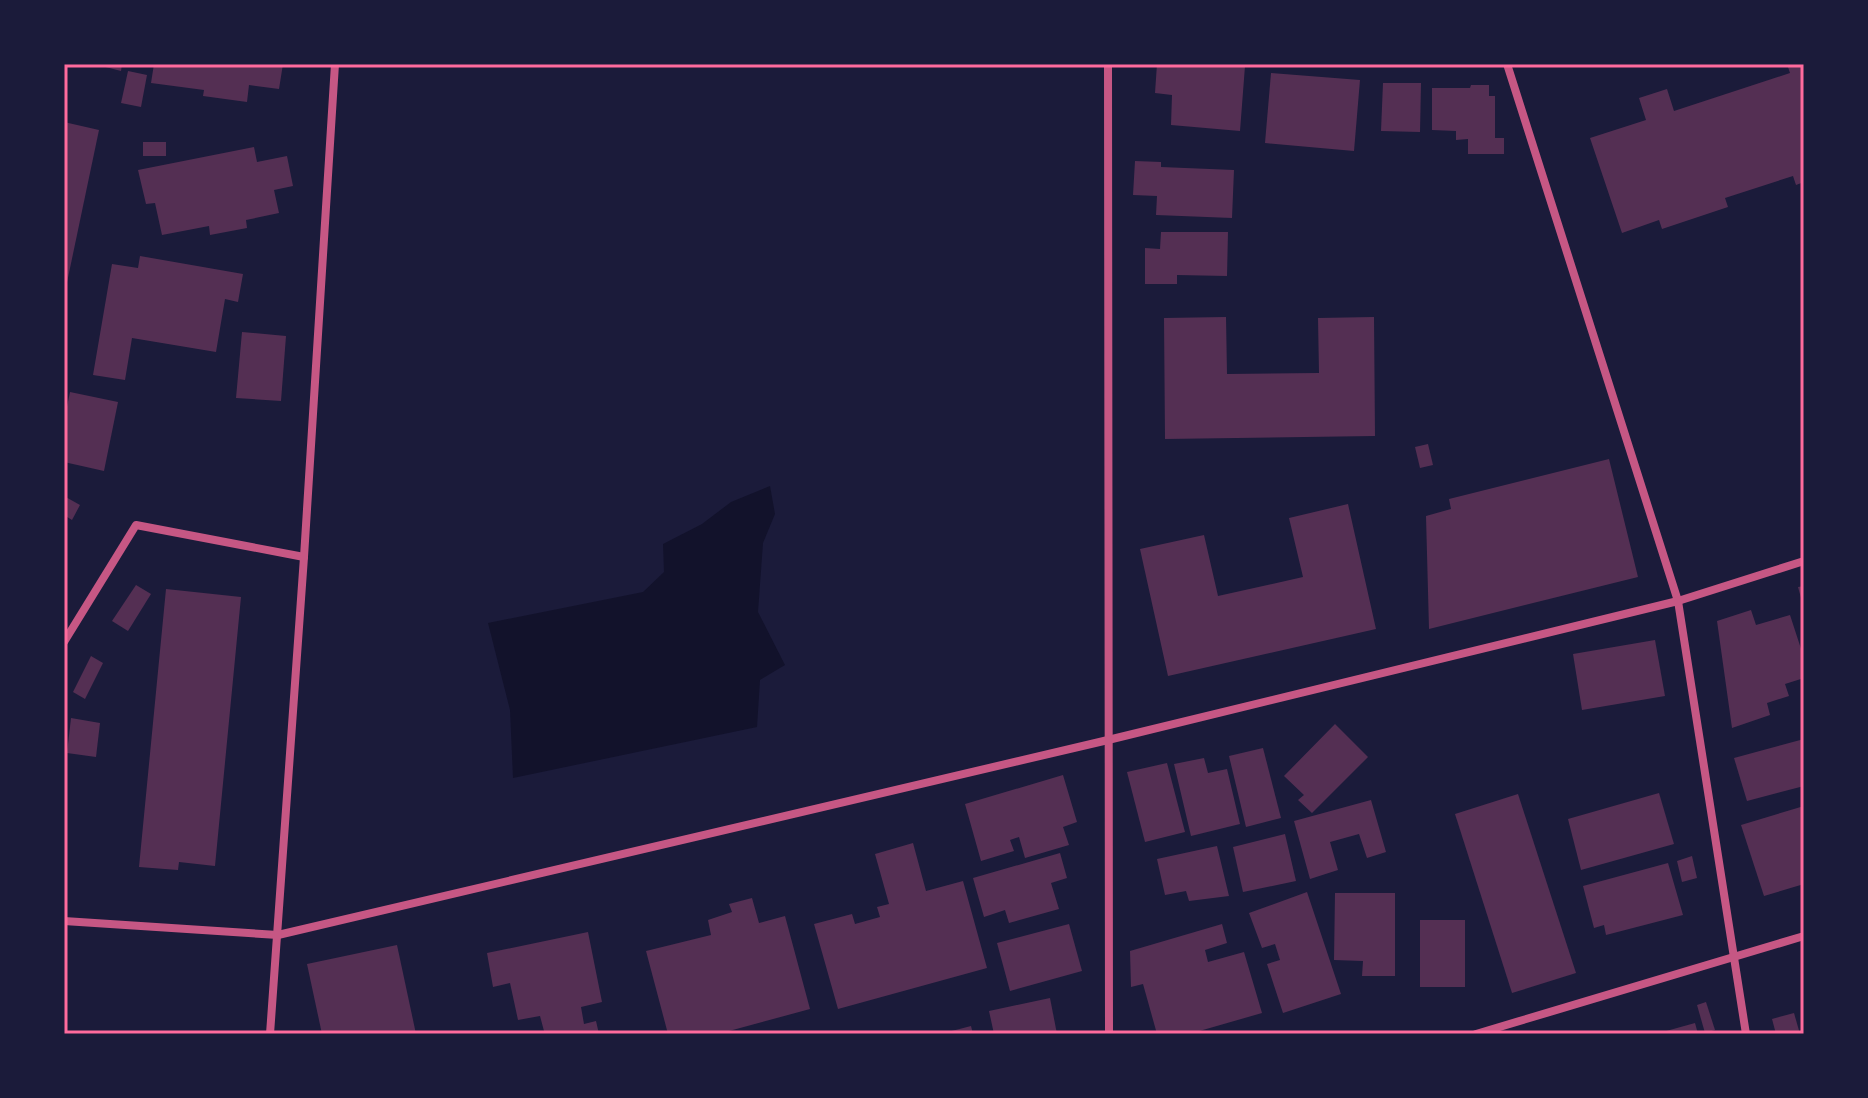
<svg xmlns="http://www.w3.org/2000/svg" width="1868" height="1098" viewBox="0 0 1868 1098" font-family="'Archivo Narrow',sans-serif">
<rect width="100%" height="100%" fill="#1b1b3a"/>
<!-- water -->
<path fill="#12122b" d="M 770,486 L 775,514 L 763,543 L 758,612 L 785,665 L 760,680 L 757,727 L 513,778 L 510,710 L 488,623 L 643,592 L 664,572 L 663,544 L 702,524 L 731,502 Z"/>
<!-- building -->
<g fill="#542f53">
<path d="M 94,64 L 122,64 L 121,71 Z"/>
<path d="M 154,64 L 283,64 L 279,89 L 249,85 L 247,102 L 203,96 L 204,90 L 151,83 Z"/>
<path d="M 1157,64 L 1245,66 L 1240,131 L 1171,125 L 1172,95 L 1155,93 Z"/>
<path d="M 1787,64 L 1804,64 L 1804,182 L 1796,185 L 1793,176 L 1725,198 L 1728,207 L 1662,229 L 1659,220 L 1622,233 L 1590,138 L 1646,120 L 1639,98 L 1667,89 L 1674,111 L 1790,73 Z"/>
<path d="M 128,71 L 147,75 L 141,107 L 121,103 Z"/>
<path d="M 1271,73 L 1360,80 L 1354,151 L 1265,143 Z"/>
<path d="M 1383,83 L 1421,83 L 1420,132 L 1381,131 Z"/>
<path d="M 1471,85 L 1489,85 L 1489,96 L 1495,96 L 1495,138 L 1504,138 L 1504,154 L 1468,154 L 1468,139 L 1456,140 L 1456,131 L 1432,130 L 1432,88 L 1470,88 Z"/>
<path d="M 64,122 L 99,130 L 65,292 L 64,292 Z"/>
<rect x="143" y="142" width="23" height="14"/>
<path d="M 254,147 L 257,162 L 287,156 L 293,186 L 274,190 L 279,213 L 246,220 L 247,228 L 210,235 L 209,226 L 162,235 L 155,203 L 146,204 L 138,170 Z"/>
<path d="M 1135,161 L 1161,162 L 1161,167 L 1234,170 L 1232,218 L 1156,215 L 1157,196 L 1133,195 Z"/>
<path d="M 1161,232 L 1228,232 L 1227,276 L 1177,275 L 1177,284 L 1145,284 L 1145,248 L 1160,249 Z"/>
<path d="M 140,256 L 243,274 L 238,302 L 225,299 L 216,352 L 132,338 L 125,380 L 93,375 L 112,264 L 138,268 Z"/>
<path d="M 1226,317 L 1227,374 L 1319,373 L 1318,318 L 1374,317 L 1375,436 L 1165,439 L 1164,318 Z"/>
<path d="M 242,332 L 286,336 L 281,401 L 236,398 Z"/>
<path d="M 70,392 L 118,402 L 104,471 L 64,462 L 64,421 Z"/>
<path d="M 1428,444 L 1433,465 L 1420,468 L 1415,447 Z"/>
<path d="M 1609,459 L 1638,577 L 1429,629 L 1426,516 L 1451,509 L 1449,499 Z"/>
<path d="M 64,496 L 80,505 L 72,520 L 64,515 Z"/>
<path d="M 1348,504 L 1376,629 L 1168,676 L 1140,549 L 1204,535 L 1218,596 L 1303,577 L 1289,518 Z"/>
<path d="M 136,585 L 151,594 L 128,631 L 112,621 Z"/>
<path d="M 1804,586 L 1804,605 L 1803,605 L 1798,587 Z"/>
<path d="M 166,589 L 241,597 L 215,866 L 179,862 L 178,870 L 139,867 Z"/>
<path d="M 1751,610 L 1756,625 L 1790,615 L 1804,658 L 1804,678 L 1785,684 L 1789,696 L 1767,703 L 1770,715 L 1732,728 L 1717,621 Z"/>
<path d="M 1655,640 L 1665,696 L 1582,710 L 1573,654 Z"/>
<path d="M 91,656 L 103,663 L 85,699 L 73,692 Z"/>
<path d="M 71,718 L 100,723 L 96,757 L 67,753 Z"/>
<path d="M 1335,724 L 1368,757 L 1312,813 L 1298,800 L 1304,795 L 1284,776 Z"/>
<path d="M 1804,739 L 1804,786 L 1747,801 L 1734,758 Z"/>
<path d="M 1263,748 L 1281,818 L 1246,827 L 1229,756 Z"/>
<path d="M 1204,758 L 1208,773 L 1227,769 L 1240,824 L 1191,836 L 1174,764 Z"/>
<path d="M 1167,763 L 1185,832 L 1145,842 L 1127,772 Z"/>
<path d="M 1063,775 L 1077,822 L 1063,827 L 1069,845 L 1025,858 L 1019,837 L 1010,840 L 1014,851 L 981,861 L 965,804 Z"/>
<path d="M 1659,793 L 1674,844 L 1581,870 L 1568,819 Z"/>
<path d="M 1518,794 L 1576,973 L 1512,993 L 1455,814 Z"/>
<path d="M 1371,800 L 1386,852 L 1367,858 L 1359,834 L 1330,842 L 1338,870 L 1310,879 L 1294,821 Z"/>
<path d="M 1804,806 L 1804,884 L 1764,896 L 1741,825 Z"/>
<path d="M 1285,834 L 1296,881 L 1243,892 L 1233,847 Z"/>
<path d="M 913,843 L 926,891 L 963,881 L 987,968 L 838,1009 L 814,924 L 852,914 L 855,924 L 880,917 L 877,907 L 889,904 L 875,854 Z"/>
<path d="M 1217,846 L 1229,896 L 1189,901 L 1186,891 L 1165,895 L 1157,859 Z"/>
<path d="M 1060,853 L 1067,878 L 1051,883 L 1059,909 L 1009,923 L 1005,910 L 984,917 L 973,878 Z"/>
<path d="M 1692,856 L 1697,878 L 1682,882 L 1677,861 Z"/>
<path d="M 1668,863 L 1683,915 L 1606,935 L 1604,925 L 1594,928 L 1583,886 Z"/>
<path d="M 1307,892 L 1341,994 L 1283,1013 L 1267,964 L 1280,960 L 1275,944 L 1262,948 L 1249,913 Z"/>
<path d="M 1335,893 L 1395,893 L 1395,976 L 1362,976 L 1363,961 L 1334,960 Z"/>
<path d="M 752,898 L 759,923 L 785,916 L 810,1009 L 718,1034 L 668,1034 L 646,951 L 711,935 L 708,920 L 732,912 L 729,904 Z"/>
<rect x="1420" y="920" width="45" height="67"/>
<path d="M 1069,924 L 1082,971 L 1010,991 L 997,943 Z"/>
<path d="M 1222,924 L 1227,943 L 1205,950 L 1208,962 L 1244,952 L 1262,1013 L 1189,1034 L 1157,1034 L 1143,984 L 1131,987 L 1130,951 Z"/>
<path d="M 588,932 L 602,1002 L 581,1007 L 584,1024 L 596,1021 L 599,1034 L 533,1034 L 544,1031 L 540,1016 L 518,1020 L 510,983 L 493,987 L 487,953 Z"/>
<path d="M 397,945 L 416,1034 L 322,1034 L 307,964 Z"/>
<path d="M 1050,998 L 1057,1034 L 994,1034 L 989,1011 Z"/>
<path d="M 1706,1002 L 1715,1030 L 1705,1033 L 1697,1005 Z"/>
<path d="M 1794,1013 L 1800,1034 L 1776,1034 L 1772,1019 Z"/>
<path d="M 1695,1023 L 1698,1034 L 1659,1034 L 1659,1033 Z"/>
<path d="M 971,1026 L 973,1034 L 944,1034 L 944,1033 Z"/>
</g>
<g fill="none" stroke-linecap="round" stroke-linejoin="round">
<!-- minor -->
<g stroke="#c65784" stroke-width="8">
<path d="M 1108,64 L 1109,1034"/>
<path d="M 1507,64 L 1678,601 L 1746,1034"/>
<path d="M 64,642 L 136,525 L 304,557"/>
<path d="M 64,921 L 278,935 L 1108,740 L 1678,601 L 1804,561"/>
<path d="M 270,1034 L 304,557 L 335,64"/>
<path d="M 1476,1034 L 1804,936"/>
</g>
</g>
<!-- border -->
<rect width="1868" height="1098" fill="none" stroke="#1b1b3a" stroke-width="132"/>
<rect x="66" y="66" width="1736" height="966" fill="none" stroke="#ff6b9d" stroke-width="3"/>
</svg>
